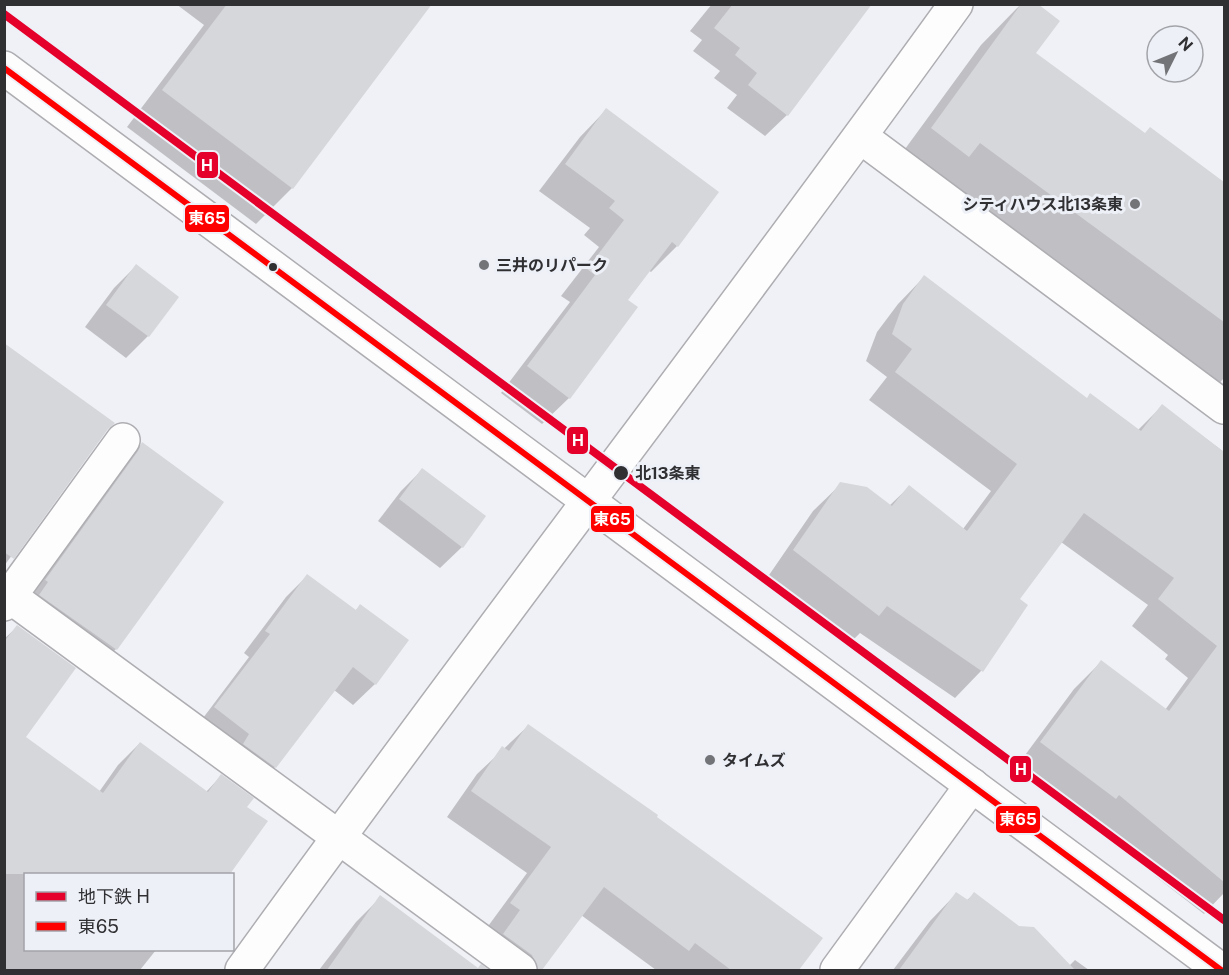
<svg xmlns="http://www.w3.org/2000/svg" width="1229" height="975" viewBox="0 0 1229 975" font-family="'Public Sans','Noto Sans JP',sans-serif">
<rect width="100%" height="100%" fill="#f0f1f6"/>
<!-- shadow -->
<g fill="#0003">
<path d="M 176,4 L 430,4 L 292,188 L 256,224 L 127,127 L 204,25 Z"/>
<path d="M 712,4 L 870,4 L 787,115 L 765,136 L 727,108 L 737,95 L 714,78 L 720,71 L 693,51 L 702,40 L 690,31 Z"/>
<path d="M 1021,4 L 1034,54 L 1145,135 L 1150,130 L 1224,185 L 1224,378 L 1211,392 L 886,175 L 981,45 Z"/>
<path d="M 606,110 L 677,246 L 651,272 L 648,270 L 626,300 L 569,398 L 542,424 L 501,393 L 570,302 L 561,296 L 599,247 L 584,235 L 590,228 L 539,191 L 580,137 Z"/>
<path d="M 136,266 L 177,297 L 148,336 L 126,358 L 85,327 L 114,288 Z"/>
<path d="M 924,277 L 1086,399 L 1138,430 L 1162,406 L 1224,452 L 1224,893 L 1204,914 L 1155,876 L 1157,873 L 1091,822 L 1088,825 L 1014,770 L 1074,689 L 1101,662 L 1165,710 L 1188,678 L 1165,659 L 1168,655 L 1132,626 L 1148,605 L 1061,542 L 1018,599 L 1026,605 L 981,671 L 955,698 L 860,633 L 851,642 L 767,578 L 813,511 L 841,484 L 889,506 L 909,487 L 963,529 L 991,491 L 869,400 L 887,377 L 866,361 L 877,332 L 898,304 Z"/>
<path d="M 4,345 L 103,433 L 4,566 Z"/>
<path d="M 142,444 L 116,649 L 95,670 L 24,602 L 120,466 Z"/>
<path d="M 422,470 L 462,547 L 440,568 L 378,521 L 401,491 Z"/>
<path d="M 307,576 L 355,611 L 360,606 L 375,684 L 353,705 L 334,690 L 275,767 L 254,789 L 194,730 L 249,657 L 244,653 L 286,597 Z"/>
<path d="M 17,627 L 21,735 L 99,792 L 118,765 L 140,743 L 206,792 L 221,776 L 245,807 L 265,822 L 228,874 L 26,874 L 26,950 L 156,950 L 140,970 L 4,970 L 4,639 Z"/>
<path d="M 528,726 L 821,939 L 797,970 L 656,970 L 581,915 L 540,970 L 490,970 L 478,960 L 496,936 L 486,929 L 527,873 L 447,817 L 477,774 Z"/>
<path d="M 956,894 L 966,901 L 974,894 L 1069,966 L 1075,960 L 1089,970 L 893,970 L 930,921 Z"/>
<path d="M 381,897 L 478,969 L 481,966 L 487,970 L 319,970 L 356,922 Z"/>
</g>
<!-- building -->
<g fill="#d6d7db">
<path d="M 227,4 L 432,4 L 293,189 L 162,90 Z"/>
<path d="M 733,4 L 872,4 L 788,116 L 748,85 L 757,73 L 735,55 L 740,48 L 714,28 Z"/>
<path d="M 1021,4 L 1038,4 L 1060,21 L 1036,53 L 1145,133 L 1150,127 L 1224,182 L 1224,322 L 980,143 L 969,157 L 931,128 Z"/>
<path d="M 606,108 L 719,192 L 678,247 L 672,242 L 628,300 L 638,307 L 570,399 L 527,366 L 595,275 L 587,269 L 624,220 L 609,208 L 615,201 L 565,164 Z"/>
<path d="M 136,264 L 179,297 L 149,337 L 106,305 Z"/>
<path d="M 924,275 L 1087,398 L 1090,393 L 1141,431 L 1162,404 L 1224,452 L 1224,882 L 1119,795 L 1116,799 L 1040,742 L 1101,660 L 1169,711 L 1217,646 L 1158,599 L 1174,578 L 1084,513 L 1020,599 L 1028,605 L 983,672 L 887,606 L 879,616 L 793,550 L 840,482 L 867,487 L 892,506 L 909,485 L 967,531 L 1017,464 L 895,372 L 912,349 L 892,334 L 903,304 Z"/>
<path d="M 4,343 L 115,423 L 108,429 L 14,559 L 4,552 Z"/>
<path d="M 142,442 L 224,502 L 117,650 L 39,595 L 48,582 L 45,580 L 138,451 Z"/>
<path d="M 422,468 L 486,516 L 463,548 L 399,499 Z"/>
<path d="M 307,574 L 356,610 L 360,604 L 409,640 L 376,685 L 353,667 L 276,768 L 243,744 L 249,734 L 214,707 L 270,634 L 265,631 Z"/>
<path d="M 17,625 L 76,668 L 26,737 L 103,793 L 140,742 L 208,792 L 221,774 L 254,798 L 247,807 L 268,821 L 230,874 L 4,874 L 4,642 Z"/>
<path d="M 528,724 L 658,815 L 657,817 L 823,938 L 799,970 L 731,970 L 695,943 L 689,951 L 604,887 L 542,970 L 538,970 L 532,955 L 503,934 L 520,910 L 510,903 L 551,847 L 471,791 L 502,746 L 509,751 Z"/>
<path d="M 956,892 L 968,900 L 974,892 L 1019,926 L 1034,927 L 1075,970 L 899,970 Z"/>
<path d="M 380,895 L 478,968 L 481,964 L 489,970 L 327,970 Z"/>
</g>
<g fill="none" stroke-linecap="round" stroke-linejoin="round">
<!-- minor casing -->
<g stroke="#aeaeb2" stroke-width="36">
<g id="minor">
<path d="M 4,68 L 1221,970"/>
<path d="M 861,137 L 1224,407"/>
<path d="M 4,592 L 520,970"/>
<path d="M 4,604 L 123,440"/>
<path d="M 242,970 C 476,645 722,329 956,4"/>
<path d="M 837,970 L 972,785"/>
</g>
</g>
<!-- minor -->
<use href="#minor" stroke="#fdfdfe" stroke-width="33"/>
<!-- bus-1 casing -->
<g stroke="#eef0f8" stroke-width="10">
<path id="bus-1" d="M 4,68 L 1221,970"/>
</g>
<!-- bus-1 -->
<use href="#bus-1" stroke="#f00" stroke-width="6"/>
<!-- metro-1 casing -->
<g stroke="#eef0f8" stroke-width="12">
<path id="metro-1" d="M 4,14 L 1224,920"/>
</g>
<!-- metro-1 -->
<use href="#metro-1" stroke="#e4002b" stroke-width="8"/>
</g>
<!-- markers -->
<g fill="#737477" stroke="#eef0f8" stroke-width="2">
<circle cx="1135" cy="204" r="6"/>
<circle cx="484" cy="265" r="6"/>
<circle cx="710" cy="760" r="6"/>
</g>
<g fill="#303033" stroke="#eef0f8" stroke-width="2">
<circle cx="273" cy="267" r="5"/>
<circle cx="621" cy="473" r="8"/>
</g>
<g text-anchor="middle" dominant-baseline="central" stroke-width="6" stroke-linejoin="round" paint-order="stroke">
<!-- poi labels -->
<g font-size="16" font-weight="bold" fill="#303033" stroke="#eef0f8" text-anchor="start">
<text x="1123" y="204" text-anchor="end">シティハウス北13条東</text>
<text x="496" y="265">三井のリパーク</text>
<text x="722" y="760">タイムズ</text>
</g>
<!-- stop labels -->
<g font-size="16" font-weight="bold" fill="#303033" stroke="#eef0f8" text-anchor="start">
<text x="635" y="473">北13条東</text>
</g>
</g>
<g stroke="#eef0f8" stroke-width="2">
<rect x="196" y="151" width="23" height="28" rx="6" fill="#e4002b"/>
<rect x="184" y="204" width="46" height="29" rx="6" fill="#f00"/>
<rect x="566" y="426" width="23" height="29" rx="6" fill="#e4002b"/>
<rect x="590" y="505" width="45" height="28" rx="6" fill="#f00"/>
<rect x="1009" y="755" width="23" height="28" rx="6" fill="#e4002b"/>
<rect x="995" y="805" width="46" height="29" rx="6" fill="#f00"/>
</g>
<g font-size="16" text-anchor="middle" font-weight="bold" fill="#fff">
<text x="207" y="171">H</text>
<text x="207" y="224">東65</text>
<text x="578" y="446">H</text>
<text x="612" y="525">東65</text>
<text x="1021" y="775">H</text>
<text x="1018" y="825">東65</text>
</g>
<!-- border -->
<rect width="1229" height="975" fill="none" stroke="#303033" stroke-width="12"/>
<!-- legend -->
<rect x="24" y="873" width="210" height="78" fill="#eef0f8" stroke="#a2a3a9" stroke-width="1.5"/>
<rect x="36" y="892" width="30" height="9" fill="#e4002b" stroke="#a2a3a9" stroke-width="1.5"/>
<text x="78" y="903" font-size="18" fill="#303033">地下鉄 H</text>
<rect x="36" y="922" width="30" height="9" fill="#ff0000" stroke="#a2a3a9" stroke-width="1.5"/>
<text x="78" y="933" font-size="18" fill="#303033">東65</text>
<!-- north arrow -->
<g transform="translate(1175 54) rotate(47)"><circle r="28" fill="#eef0f8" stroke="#a2a3a9" stroke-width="1.5"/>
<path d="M0-4.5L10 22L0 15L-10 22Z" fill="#737477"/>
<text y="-9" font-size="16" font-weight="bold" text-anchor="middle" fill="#303033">N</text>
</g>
</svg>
